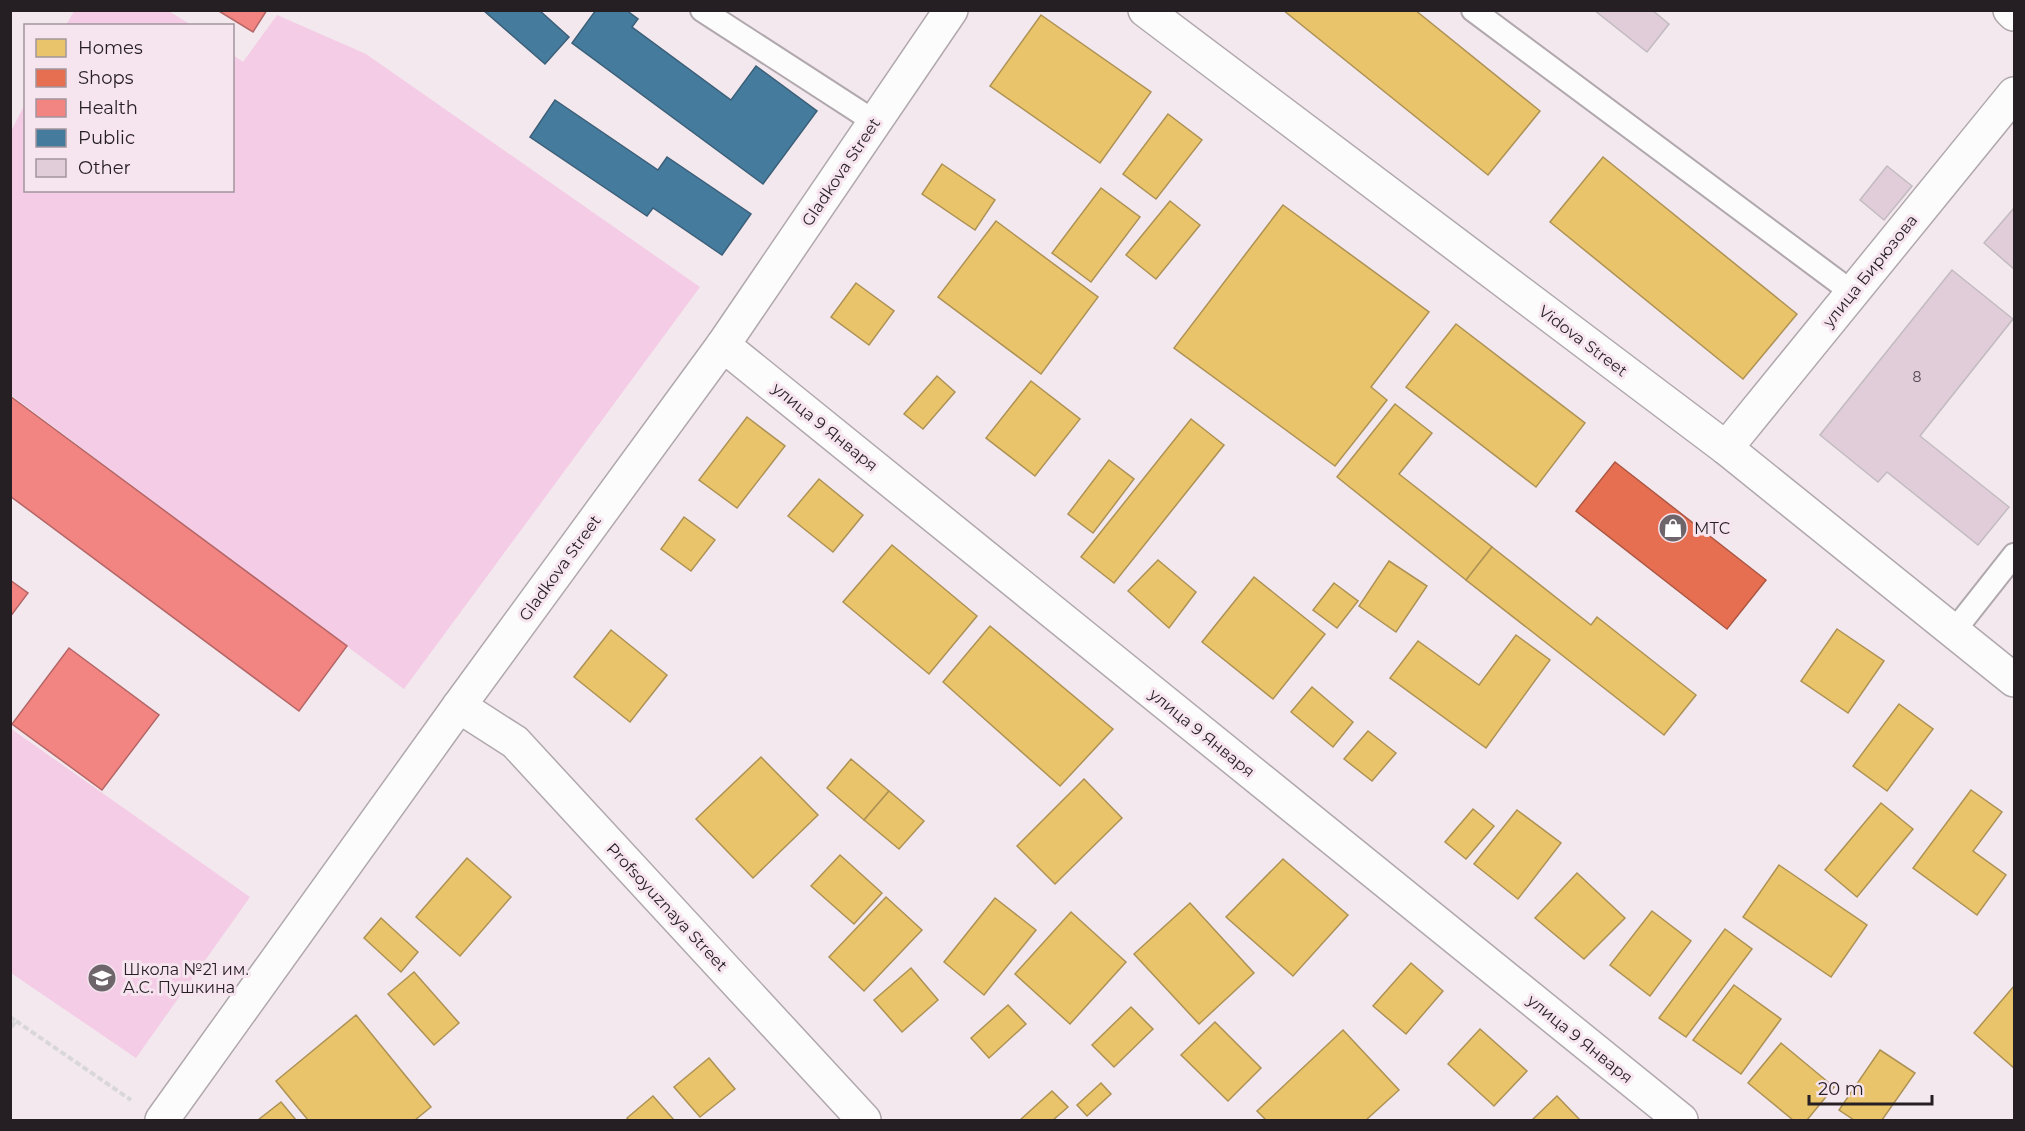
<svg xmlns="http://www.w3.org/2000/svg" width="2025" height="1131" viewBox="0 0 2025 1131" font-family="Montserrat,sans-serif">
<rect width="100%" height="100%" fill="#f2e8ee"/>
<!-- green -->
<g fill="#f5cce6">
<path d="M 74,11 L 169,11 L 191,25 L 66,25 Z"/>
<path d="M 277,15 L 366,54 L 700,287 L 404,689 L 11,395 L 10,133 L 25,104 L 26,190 L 232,190 L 233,55 L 243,62 Z"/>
<path d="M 10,728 L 250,897 L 136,1058 L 11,973 Z"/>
</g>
<!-- homes -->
<g fill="#e9c46a" stroke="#ae9255" stroke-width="1.5">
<path d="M 1283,10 L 1415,10 L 1540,111 L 1488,175 Z"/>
<path d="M 1041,15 L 1151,92 L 1100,163 L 990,86 Z"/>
<path d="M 1168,114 L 1202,140 L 1156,199 L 1123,174 Z"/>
<path d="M 1603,157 L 1797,314 L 1743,379 L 1550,222 Z"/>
<path d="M 942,164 L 995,200 L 975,230 L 922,194 Z"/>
<path d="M 1101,188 L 1140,217 L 1091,282 L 1052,253 Z"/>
<path d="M 1170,201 L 1200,225 L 1156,279 L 1126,255 Z"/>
<path d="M 1283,205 L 1429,312 L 1371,387 L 1387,400 L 1335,466 L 1174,348 Z"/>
<path d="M 996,221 L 1098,297 L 1041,374 L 938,297 Z"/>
<path d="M 856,283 L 894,311 L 869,345 L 831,317 Z"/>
<path d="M 1456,324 L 1585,423 L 1536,487 L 1406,387 Z"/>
<path d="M 937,376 L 955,392 L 923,429 L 904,414 Z"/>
<path d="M 1031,381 L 1080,419 L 1035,476 L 986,438 Z"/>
<path d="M 1395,404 L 1432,433 L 1399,474 L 1492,547 L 1466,580 L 1337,477 Z"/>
<path d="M 747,417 L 785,446 L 737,508 L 699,480 Z"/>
<path d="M 1191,419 L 1224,445 L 1114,583 L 1081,557 Z"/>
<path d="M 1109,460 L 1134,479 L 1093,533 L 1068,514 Z"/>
<path d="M 819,479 L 863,515 L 833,552 L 788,516 Z"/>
<path d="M 684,517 L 715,540 L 691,571 L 661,549 Z"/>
<path d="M 892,545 L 977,616 L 929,674 L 843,602 Z"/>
<path d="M 1492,547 L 1591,625 L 1597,617 L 1696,695 L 1664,735 L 1466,580 Z"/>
<path d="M 1158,560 L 1196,592 L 1169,628 L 1128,591 Z"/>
<path d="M 1389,561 L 1427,586 L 1396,632 L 1359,606 Z"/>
<path d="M 1254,577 L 1325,634 L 1273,699 L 1202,642 Z"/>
<path d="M 1334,583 L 1358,601 L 1337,628 L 1313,610 Z"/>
<path d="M 990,626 L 1113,729 L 1060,786 L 943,682 Z"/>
<path d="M 1837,629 L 1884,661 L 1848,713 L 1801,681 Z"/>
<path d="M 611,630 L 667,675 L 630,722 L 574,677 Z"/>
<path d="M 1516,635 L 1550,660 L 1486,748 L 1390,678 L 1418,641 L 1479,685 Z"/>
<path d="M 1312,687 L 1353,722 L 1333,747 L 1291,712 Z"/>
<path d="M 1899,704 L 1933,729 L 1887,791 L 1853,766 Z"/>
<path d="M 1368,731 L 1396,753 L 1372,781 L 1344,759 Z"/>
<path d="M 761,757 L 818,815 L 753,878 L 696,819 Z"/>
<path d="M 851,759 L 889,791 L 864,820 L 827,788 Z"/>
<path d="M 1084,779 L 1122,818 L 1055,884 L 1017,846 Z"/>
<path d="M 1971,790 L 2002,812 L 1973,851 L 2006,875 L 1977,915 L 1913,868 Z"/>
<path d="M 889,791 L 924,821 L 899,849 L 864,820 Z"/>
<path d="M 1881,803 L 1913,829 L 1857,897 L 1825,870 Z"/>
<path d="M 1473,809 L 1494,826 L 1466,859 L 1445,842 Z"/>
<path d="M 1517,810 L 1561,843 L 1518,899 L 1474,864 Z"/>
<path d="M 840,855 L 882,893 L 854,924 L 811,886 Z"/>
<path d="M 467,858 L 511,897 L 460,956 L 416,917 Z"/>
<path d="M 1283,859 L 1348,915 L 1293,976 L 1226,917 Z"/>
<path d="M 1779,865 L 1867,925 L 1831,977 L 1743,917 Z"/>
<path d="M 1577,873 L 1625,918 L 1584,959 L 1535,918 Z"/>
<path d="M 886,897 L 922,930 L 864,991 L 829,957 Z"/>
<path d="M 995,898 L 1036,930 L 984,995 L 944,962 Z"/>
<path d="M 1190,903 L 1254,973 L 1199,1024 L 1134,954 Z"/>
<path d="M 1652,911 L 1691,941 L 1650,996 L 1610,965 Z"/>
<path d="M 1071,912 L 1126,962 L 1070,1024 L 1015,974 Z"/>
<path d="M 381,918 L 418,952 L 401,972 L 364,938 Z"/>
<path d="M 1725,929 L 1752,949 L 1686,1037 L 1659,1018 Z"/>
<path d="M 1411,963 L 1443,991 L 1406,1034 L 1373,1006 Z"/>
<path d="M 911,968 L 938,1000 L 902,1032 L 874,1000 Z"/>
<path d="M 414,972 L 459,1023 L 434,1045 L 388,994 Z"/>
<path d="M 1734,985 L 1781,1019 L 1741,1074 L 1693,1040 Z"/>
<path d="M 2014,986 L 2014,1068 L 1974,1033 Z"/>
<path d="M 1008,1005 L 1026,1024 L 989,1058 L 971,1038 Z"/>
<path d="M 1131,1007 L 1153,1029 L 1114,1067 L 1092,1045 Z"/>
<path d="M 356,1015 L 431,1107 L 415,1120 L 308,1120 L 276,1081 Z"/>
<path d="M 1215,1022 L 1261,1068 L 1228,1101 L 1181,1055 Z"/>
<path d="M 1480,1029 L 1527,1071 L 1494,1106 L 1448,1064 Z"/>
<path d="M 1343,1030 L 1399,1090 L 1366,1120 L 1266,1120 L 1257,1111 Z"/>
<path d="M 1781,1043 L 1834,1087 L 1807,1120 L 1793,1120 L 1748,1083 Z"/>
<path d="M 1880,1050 L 1915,1073 L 1882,1120 L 1854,1120 L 1839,1110 Z"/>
<path d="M 709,1058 L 735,1089 L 700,1117 L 674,1087 Z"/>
<path d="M 1101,1083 L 1111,1094 L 1087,1116 L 1077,1105 Z"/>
<path d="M 1052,1091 L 1068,1107 L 1053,1120 L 1020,1120 Z"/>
<path d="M 653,1096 L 674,1120 L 629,1120 L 627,1118 Z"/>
<path d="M 1557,1096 L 1580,1120 L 1532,1120 Z"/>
<path d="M 281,1102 L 296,1120 L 258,1120 Z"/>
</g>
<!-- shops -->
<path fill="#e76f51" stroke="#ad5743" stroke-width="1.5" d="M 1615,462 L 1766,580 L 1727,629 L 1576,511 Z"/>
<!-- health -->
<g fill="#f28482" stroke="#b46666" stroke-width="1.5">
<path d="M 217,10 L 267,10 L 253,32 Z"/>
<path d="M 10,396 L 347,646 L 299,711 L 10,496 Z"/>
<path d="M 10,580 L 28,593 L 10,617 Z"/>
<path d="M 69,648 L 159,715 L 102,790 L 12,724 Z"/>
</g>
<!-- public -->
<g fill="#457b9d" stroke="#3b5f78" stroke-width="1.5">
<path d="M 483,10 L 539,10 L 569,37 L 545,64 Z"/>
<path d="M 596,10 L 626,10 L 638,19 L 632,27 L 731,100 L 756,66 L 817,111 L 763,184 L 572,43 Z"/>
<path d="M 555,100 L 658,170 L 667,157 L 751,214 L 722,255 L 653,208 L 647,216 L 530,137 Z"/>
</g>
<!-- building -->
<g fill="#e1cdda" stroke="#c2bbbf" stroke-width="1.5">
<path d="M 1594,10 L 1652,10 L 1669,24 L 1647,52 Z"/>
<path d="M 1887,166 L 1912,186 L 1884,220 L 1860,200 Z"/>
<path d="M 2014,208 L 2014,269 L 1984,243 Z"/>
<path d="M 1952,270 L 2013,319 L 1920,436 L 2009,507 L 1978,545 L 1887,472 L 1878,482 L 1820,435 Z"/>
</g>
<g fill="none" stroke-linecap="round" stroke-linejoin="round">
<!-- service casing -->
<g stroke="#b0a8ad" stroke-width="26">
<g id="service">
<path d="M 702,10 L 875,122"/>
<path d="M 1473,10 L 1853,293"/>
<path d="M 1954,631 L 2014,555"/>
</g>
</g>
<!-- minor casing -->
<g stroke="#b0a8ad" stroke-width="36">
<g id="minor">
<path d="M 723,345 L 1681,1120"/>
<path d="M 1726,448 L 2014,94"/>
<path d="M 459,706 L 515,742 L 864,1120"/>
<path d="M 162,1120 L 459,706 L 723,345 L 951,10"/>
</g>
</g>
<!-- tertiary casing -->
<g stroke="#b0a8ad" stroke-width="36">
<g id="tertiary">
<path d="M 1145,10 L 1726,448 L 2014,680"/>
<path d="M 2010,10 L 2014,14"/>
</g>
</g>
<!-- path -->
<g stroke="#d9d7d9" stroke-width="4" stroke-dasharray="6 3" stroke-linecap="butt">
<path d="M 10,1017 L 16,1021 L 10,1029"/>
<path d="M 16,1021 L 131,1100"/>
</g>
<!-- service -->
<use href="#service" stroke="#fdfcfc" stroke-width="22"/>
<!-- minor -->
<use href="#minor" stroke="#fdfcfc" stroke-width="33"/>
<!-- tertiary -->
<use href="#tertiary" stroke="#fdfcfc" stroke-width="33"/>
</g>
<!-- icons -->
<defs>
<g id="shop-disc" transform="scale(1.5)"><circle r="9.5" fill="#6d656a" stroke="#f6e4ef"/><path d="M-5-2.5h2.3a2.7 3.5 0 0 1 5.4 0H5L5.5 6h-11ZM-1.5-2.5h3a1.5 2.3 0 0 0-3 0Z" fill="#fff"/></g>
<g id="school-disc" transform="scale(1.5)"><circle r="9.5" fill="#6d656a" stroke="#f6e4ef"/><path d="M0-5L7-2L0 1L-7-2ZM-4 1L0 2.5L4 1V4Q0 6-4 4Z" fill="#fff"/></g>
</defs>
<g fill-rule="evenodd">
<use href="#shop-disc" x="1673" y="528"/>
<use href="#school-disc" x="102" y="978"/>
</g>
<g text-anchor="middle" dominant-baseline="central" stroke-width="6" stroke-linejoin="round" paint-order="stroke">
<!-- number labels -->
<g font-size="14" fill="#544a51">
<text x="1917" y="377">8</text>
</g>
<!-- street labels -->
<g font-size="16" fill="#251f23" stroke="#f6e4ef">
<text transform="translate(841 172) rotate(-56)">Gladkova Street</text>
<text transform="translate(1870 271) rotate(-51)">улица Бирюзова</text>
<text transform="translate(1583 341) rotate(37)">Vidova Street</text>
<text transform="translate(825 427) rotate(39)">улица 9 Января</text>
<text transform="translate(560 568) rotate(-54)">Gladkova Street</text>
<text transform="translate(1202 733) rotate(39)">улица 9 Января</text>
<text transform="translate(667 907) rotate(47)">Profsoyuznaya Street</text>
<text transform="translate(1580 1039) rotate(39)">улица 9 Января</text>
</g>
<!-- poi labels -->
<g font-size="16" fill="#251f23" stroke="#f6e4ef" text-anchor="start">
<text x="1694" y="528">МТС</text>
<text x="123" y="969">Школа №21 им.<tspan x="123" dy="18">А.С. Пушкина</tspan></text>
</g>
</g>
<!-- border -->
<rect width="2025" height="1131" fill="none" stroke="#251f23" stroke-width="24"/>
<!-- legend -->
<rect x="24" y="24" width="210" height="168" fill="#f6e4ef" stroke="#a2959d" stroke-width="1.5"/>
<rect x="36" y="39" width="30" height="18" fill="#e9c46a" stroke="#a2959d" stroke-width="1.5"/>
<text x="78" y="54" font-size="18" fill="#251f23">Homes</text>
<rect x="36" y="69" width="30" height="18" fill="#e76f51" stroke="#a2959d" stroke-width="1.5"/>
<text x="78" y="84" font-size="18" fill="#251f23">Shops</text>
<rect x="36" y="99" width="30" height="18" fill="#f28482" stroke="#a2959d" stroke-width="1.5"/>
<text x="78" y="114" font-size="18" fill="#251f23">Health</text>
<rect x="36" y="129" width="30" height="18" fill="#457b9d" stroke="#a2959d" stroke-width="1.5"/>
<text x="78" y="144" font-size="18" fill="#251f23">Public</text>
<rect x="36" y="159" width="30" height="18" fill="#e1cdda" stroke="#a2959d" stroke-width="1.5"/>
<text x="78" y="174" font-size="18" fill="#251f23">Other</text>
<!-- scale -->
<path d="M1809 1095v9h123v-9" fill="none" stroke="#251f23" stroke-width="3"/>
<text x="1818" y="1095" font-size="18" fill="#251f23" stroke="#f6e4ef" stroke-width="4.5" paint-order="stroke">20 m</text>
</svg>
